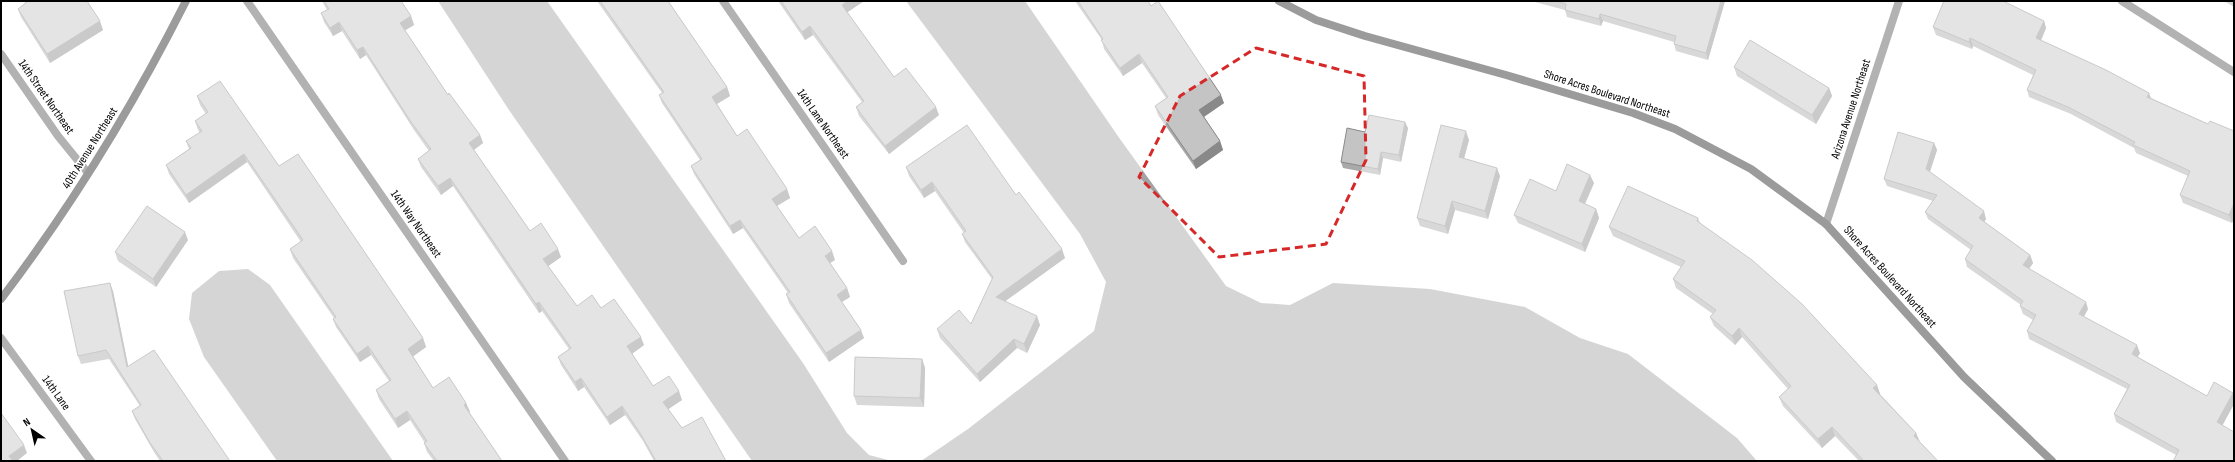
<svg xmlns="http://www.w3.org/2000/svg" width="2235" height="462" viewBox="0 0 2235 462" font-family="'Sofia Sans Condensed',sans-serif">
<rect width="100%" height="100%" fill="#fff"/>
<!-- water -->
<g fill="#a3a3a3">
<path d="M 438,1 L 547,1 L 803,363 L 847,433 L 869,455 L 892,461 L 752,461 L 509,110 Z"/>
<path d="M 906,1 L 1025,1 L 1120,139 L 1226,286 L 1261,303 L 1290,305 L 1333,283 L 1430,289 L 1525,307 L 1580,338 L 1628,354 L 1737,438 L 1757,461 L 921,461 L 968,429 L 1094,331 L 1106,282 L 1080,234 Z"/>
<path d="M 248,269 L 270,285 L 393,461 L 277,461 L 204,357 L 189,319 L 192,293 L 219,271 Z"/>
</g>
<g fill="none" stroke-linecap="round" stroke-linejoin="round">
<!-- street -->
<g stroke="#555" stroke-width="8">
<path d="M 247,1 L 565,461"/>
<path d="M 723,1 L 903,261"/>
<path d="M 2122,1 L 2234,72"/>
<path d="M 1,54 L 58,136 L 88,173"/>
<path d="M 1826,224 L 1899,1"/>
<path d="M 1,338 L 91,461"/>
</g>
<!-- secondary -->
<g stroke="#222" stroke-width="8">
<path d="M 1279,1 L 1316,20 L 1365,36 L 1506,75 L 1633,113 L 1675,129 L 1751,169 L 1826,224 L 1964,377 L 2052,461"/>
<path d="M 1,299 C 72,206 133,106 186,1"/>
</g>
</g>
<!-- wall -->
<g fill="#a9a9a9">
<path d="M 24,1 L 87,1 L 103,30 L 50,63 L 21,17 L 18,9 L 26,4 Z"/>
<path d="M 322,1 L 401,1 L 411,16 L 414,25 L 405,30 L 448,95 L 480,135 L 483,143 L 474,150 L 530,231 L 561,257 L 548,266 L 577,306 L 601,308 L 644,345 L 632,354 L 653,386 L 682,400 L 668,409 L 682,428 L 726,461 L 654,461 L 643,441 L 625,415 L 610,425 L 584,387 L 578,391 L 561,365 L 558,357 L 569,349 L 542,311 L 539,313 L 453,186 L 441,195 L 421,167 L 418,159 L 429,151 L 414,130 L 366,55 L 360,59 L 342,31 L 333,36 L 324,22 L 321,13 L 327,10 Z"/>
<path d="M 597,1 L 668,1 L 727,87 L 730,96 L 717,104 L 737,136 L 787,189 L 790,198 L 777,206 L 799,238 L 835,260 L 830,263 L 847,288 L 850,297 L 842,302 L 864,338 L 829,362 L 789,303 L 786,294 L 788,293 L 743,228 L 733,234 L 694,174 L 691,166 L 700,160 L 662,103 L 659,95 L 662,93 Z"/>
<path d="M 778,1 L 864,1 L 847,12 L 894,77 L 939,115 L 889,154 L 859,116 L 856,107 L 862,102 L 813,35 L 805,40 Z"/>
<path d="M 1075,1 L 1148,1 L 1224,103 L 1204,117 L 1220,141 L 1223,150 L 1196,169 L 1158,115 L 1155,106 L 1166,98 L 1142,63 L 1123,76 L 1104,49 L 1102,40 Z"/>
<path d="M 1531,1 L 1725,1 L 1708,60 L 1676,51 L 1674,44 L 1674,42 L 1603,21 L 1601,26 L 1567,17 L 1565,10 Z"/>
<path d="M 2224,1 L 2234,1 L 2234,7 Z"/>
<path d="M 2044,21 L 2046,28 L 2041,41 L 2151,98 L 2208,124 L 2234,131 L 2234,218 L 2232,223 L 2183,203 L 2180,195 L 2188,176 L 2136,153 L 2134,148 L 2071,114 L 2029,97 L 2027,90 L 2033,75 L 1973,46 L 1972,49 L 1936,35 L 1933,27 Z"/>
<path d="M 1734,67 L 1829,88 L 1832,96 L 1816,124 L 1737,76 Z"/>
<path d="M 197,96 L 279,166 L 423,338 L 426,347 L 413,356 L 433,388 L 466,403 L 470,412 L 469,412 L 502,461 L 434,461 L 427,452 L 424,443 L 425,443 L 410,420 L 398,428 L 379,399 L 376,390 L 389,381 L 371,355 L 360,362 L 336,327 L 333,319 L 334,318 L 293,258 L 290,249 L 301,242 L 247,162 L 189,203 L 169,174 L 166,165 L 189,149 L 186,141 L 200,133 L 198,130 L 195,121 L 206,114 L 200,105 Z"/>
<path d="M 1408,128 L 1401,162 L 1383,158 L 1380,175 L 1343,168 L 1341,162 L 1365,132 Z"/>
<path d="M 1469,140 L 1464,158 L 1500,176 L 1488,219 L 1455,210 L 1448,234 L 1420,226 L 1417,218 Z"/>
<path d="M 1934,143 L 1937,150 L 1930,172 L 1986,219 L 1984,222 L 2030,255 L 2033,263 L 2029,269 L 2088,309 L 2084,317 L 2140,353 L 2137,357 L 2207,396 L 2234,396 L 2234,404 L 2222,425 L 2176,455 L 2116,422 L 2114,414 L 2127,389 L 2029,339 L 2027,331 L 2033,320 L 2023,314 L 2020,306 L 2021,305 L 1967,267 L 1965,259 L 1971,250 L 1928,219 L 1925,212 L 1933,201 L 1887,186 L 1884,179 Z"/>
<path d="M 906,167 L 1016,195 L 1065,258 L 1005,301 L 1040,325 L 1027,353 L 1017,348 L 980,382 L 940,338 L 937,329 L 971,324 L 992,279 L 965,242 L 962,234 L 964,233 L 935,191 L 924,198 L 909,176 Z"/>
<path d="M 1594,183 L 1585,204 L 1596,209 L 1599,218 L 1585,252 L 1518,223 L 1514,215 L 1556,191 Z"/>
<path d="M 1698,218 L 1700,223 L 1877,385 L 1880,394 L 1916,433 L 1919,441 L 1938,461 L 1859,461 L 1835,436 L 1822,448 L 1783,406 L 1779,397 L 1788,389 L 1742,337 L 1735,345 L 1714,326 L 1710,317 L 1713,314 L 1676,288 L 1673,279 L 1681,267 L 1613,236 L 1609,227 Z"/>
<path d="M 188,240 L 156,287 L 118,261 L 115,252 Z"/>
<path d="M 113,291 L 128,366 L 230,461 L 160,461 L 154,452 L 135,419 L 132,411 L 140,406 L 109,359 L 81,364 L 78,356 Z"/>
<path d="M 922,359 L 925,368 L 924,407 L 857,405 L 854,396 Z"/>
</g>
<!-- shaded-wall -->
<g fill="#898989">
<path d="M 848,1 L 864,1 L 845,14 L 842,5 Z"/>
<path d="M 1721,1 L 1725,1 L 1708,60 L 1706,53 Z"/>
<path d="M 1600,14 L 1603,21 L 1601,26 L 1599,19 Z"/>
<path d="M 411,16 L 414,25 L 404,31 L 400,23 Z"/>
<path d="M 100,21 L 103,30 L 50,63 L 47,54 Z"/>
<path d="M 2044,21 L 2046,28 L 2038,46 L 2036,38 Z"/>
<path d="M 339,22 L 342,31 L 333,36 L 330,28 Z"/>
<path d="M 810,26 L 813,35 L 805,40 L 802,32 Z"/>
<path d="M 1970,38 L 1973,46 L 1972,49 L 1969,42 Z"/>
<path d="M 363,47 L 366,55 L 360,59 L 357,50 Z"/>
<path d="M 1139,54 L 1142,63 L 1123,76 L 1120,68 Z"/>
<path d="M 727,87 L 730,96 L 715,105 L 712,97 Z"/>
<path d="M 1829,88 L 1832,96 L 1816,124 L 1812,115 Z"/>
<path d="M 2149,93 L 2152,101 L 2147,97 Z"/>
<path d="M 1221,95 L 1224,103 L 1202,118 L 1199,110 Z"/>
<path d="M 936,107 L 939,115 L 889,154 L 885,146 Z"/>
<path d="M 1405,122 L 1408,128 L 1401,162 L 1399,155 Z"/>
<path d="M 1466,131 L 1469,140 L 1462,166 L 1459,157 Z"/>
<path d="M 480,135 L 483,143 L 472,151 L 469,143 Z"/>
<path d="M 1220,141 L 1223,150 L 1196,169 L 1193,161 Z"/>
<path d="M 1934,143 L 1937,150 L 1928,177 L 1926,169 Z"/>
<path d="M 1381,152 L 1383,158 L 1380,175 L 1378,169 Z"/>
<path d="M 244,154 L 247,162 L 189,203 L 186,195 Z"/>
<path d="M 1497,168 L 1500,176 L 1488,219 L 1485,211 Z"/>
<path d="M 1590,175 L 1594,183 L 1582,210 L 1579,201 Z"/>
<path d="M 450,178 L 453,186 L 441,195 L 438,186 Z"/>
<path d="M 932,182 L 935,191 L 924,198 L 921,190 Z"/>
<path d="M 787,189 L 790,198 L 775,207 L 772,199 Z"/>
<path d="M 1452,201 L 1455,210 L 1448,234 L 1445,226 Z"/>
<path d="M 2234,203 L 2234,218 L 2232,223 L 2229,215 Z"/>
<path d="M 1596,209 L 1599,218 L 1585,252 L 1582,244 Z"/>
<path d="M 1984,211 L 1986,219 L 1982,226 L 1979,218 Z"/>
<path d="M 740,220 L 743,228 L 733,234 L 730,226 Z"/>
<path d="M 185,232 L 188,240 L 156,287 L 153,279 Z"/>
<path d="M 558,249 L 561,257 L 547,267 L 543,259 Z"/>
<path d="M 1062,249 L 1065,258 L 1000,305 L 996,297 Z"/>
<path d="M 832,251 L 835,260 L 828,264 L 825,256 Z"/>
<path d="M 2030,255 L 2033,263 L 2026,273 L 2023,265 Z"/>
<path d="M 110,283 L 113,291 L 130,375 L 127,367 Z"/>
<path d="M 847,288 L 850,297 L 840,303 L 837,295 Z"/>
<path d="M 539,302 L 542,311 L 539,313 L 536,304 Z"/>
<path d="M 2086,302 L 2088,309 L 2081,321 L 2079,314 Z"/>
<path d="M 1037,316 L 1040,325 L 1027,353 L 1024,344 Z"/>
<path d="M 1739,328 L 1742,337 L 1735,345 L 1732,336 Z"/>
<path d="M 861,330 L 864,338 L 829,362 L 826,353 Z"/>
<path d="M 641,337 L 644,345 L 630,355 L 627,346 Z"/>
<path d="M 423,338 L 426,347 L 411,358 L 408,349 Z"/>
<path d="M 1014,339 L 1017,348 L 980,382 L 977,374 Z"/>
<path d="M 2137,345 L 2140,353 L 2135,362 L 2132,354 Z"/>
<path d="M 368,346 L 371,355 L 360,362 L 357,354 Z"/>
<path d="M 922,359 L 925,368 L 924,407 L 920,398 Z"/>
<path d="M 581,378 L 584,387 L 578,391 L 575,382 Z"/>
<path d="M 1877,385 L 1880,394 L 1877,397 L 1873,388 Z"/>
<path d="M 679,391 L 682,400 L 667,410 L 663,402 Z"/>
<path d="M 2233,393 L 2234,396 L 2234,404 L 2220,430 L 2217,422 Z"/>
<path d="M 466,403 L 470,412 L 467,414 L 464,405 Z"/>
<path d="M 622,406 L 625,415 L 610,425 L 607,417 Z"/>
<path d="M 407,411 L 410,420 L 398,428 L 395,419 Z"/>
<path d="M 1832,427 L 1835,436 L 1822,448 L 1818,439 Z"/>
<path d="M 1916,433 L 1920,442 L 1914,436 Z"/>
<path d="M 24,445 L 27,453 L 17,461 L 11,461 L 9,456 Z"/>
</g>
<!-- building -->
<g fill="#c4c4c4" stroke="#898989">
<path d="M 27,1 L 87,1 L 100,21 L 47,54 L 18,9 L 27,2 Z"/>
<path d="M 324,1 L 401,1 L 411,16 L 400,23 L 448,95 L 449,93 L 480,135 L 469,143 L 530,231 L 541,223 L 558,249 L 543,259 L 577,306 L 592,295 L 601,308 L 614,299 L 641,337 L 627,346 L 653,386 L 669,376 L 679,391 L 663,402 L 682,428 L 702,417 L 726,461 L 656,461 L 640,433 L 622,406 L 607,417 L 581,378 L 575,382 L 558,357 L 571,348 L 539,302 L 536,304 L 450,178 L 438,186 L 418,159 L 431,149 L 411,122 L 363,47 L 357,50 L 339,22 L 330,28 L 321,13 L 329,9 Z"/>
<path d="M 600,1 L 668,1 L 727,87 L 712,97 L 737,136 L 747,129 L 787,189 L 772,199 L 799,238 L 815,226 L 832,251 L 825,256 L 847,288 L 837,295 L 861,330 L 826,353 L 786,294 L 790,292 L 740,220 L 730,226 L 691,166 L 702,159 L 659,95 L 664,92 Z"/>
<path d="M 781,1 L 848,1 L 842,5 L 894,77 L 906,68 L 936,107 L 885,146 L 856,107 L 864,101 L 810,26 L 802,32 Z"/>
<path d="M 1078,1 L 1148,1 L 1151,6 L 1158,1 L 1221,95 L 1199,110 L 1220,141 L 1193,161 L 1155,106 L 1168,97 L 1139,54 L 1120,68 L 1101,40 L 1103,39 Z"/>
<path d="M 1555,1 L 1721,1 L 1706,53 L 1674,44 L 1676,36 L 1600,14 L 1599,19 L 1565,10 L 1566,4 Z"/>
<path d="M 1944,1 L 2003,1 L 2044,21 L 2036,38 L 2106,70 L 2149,93 L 2147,97 L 2208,124 L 2210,121 L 2234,131 L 2234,203 L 2229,215 L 2180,195 L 2190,171 L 2133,145 L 2135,142 L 2068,107 L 2027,90 L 2036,70 L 1970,38 L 1969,42 L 1933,27 Z"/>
<path d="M 1750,40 L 1829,88 L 1812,115 L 1734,67 Z"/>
<path d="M 220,81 L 279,166 L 298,154 L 423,338 L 408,349 L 433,388 L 449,377 L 466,403 L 464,405 L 502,461 L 437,461 L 424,443 L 427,441 L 407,411 L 395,419 L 376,390 L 391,380 L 368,346 L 357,354 L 333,319 L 336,317 L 290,249 L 303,240 L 244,154 L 186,195 L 166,165 L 191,148 L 186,141 L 202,131 L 195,121 L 208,112 L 197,96 Z"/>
<path d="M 1369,115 L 1405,122 L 1399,155 L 1381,152 L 1378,169 L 1341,162 L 1347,128 L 1365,132 Z"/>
<path d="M 967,125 L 1016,195 L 1019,192 L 1062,249 L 996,297 L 1037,316 L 1024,344 L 1014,339 L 977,374 L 937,329 L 959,310 L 971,324 L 993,277 L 962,234 L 966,231 L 932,182 L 921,190 L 906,167 Z"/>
<path d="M 1441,125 L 1466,131 L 1459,157 L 1497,168 L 1485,211 L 1452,201 L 1445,226 L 1417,218 Z"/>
<path d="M 1898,132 L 1934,143 L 1926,169 L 1984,211 L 1979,218 L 2030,255 L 2023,265 L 2086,302 L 2079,314 L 2137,345 L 2132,354 L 2207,396 L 2214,382 L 2233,393 L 2217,422 L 2234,432 L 2234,461 L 2173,461 L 2179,450 L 2114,414 L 2130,385 L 2027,331 L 2036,315 L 2020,306 L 2023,301 L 1965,259 L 1973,246 L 1925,212 L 1937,195 L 1884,179 Z"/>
<path d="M 1567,164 L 1590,175 L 1579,201 L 1596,209 L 1582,244 L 1514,215 L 1530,179 L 1556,191 Z"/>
<path d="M 1628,186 L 1698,218 L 1697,221 L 1752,260 L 1802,304 L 1877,385 L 1873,388 L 1916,433 L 1914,436 L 1938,461 L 1864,461 L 1832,427 L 1818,439 L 1779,397 L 1791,386 L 1739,328 L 1732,336 L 1710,317 L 1716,310 L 1673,279 L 1685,261 L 1609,227 Z"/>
<path d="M 147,206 L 185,232 L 153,279 L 115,252 Z"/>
<path d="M 110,283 L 127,367 L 154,350 L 230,461 L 163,461 L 150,443 L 132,411 L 141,405 L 106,350 L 78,356 L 64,291 Z"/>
<path d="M 855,357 L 922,359 L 920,398 L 854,396 Z"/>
<path d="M 1,413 L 24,445 L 9,456 L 13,461 L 1,461 Z"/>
</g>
<!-- marked area -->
<path d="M0 0H2235V462H0ZM 1256,48 L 1364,76 L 1366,160 L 1326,244 L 1219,257 L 1139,177 L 1180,96 Z" fill="#fff" fill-opacity=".55" fill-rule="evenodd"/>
<path fill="none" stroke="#d62828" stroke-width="3" stroke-dasharray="8 5" stroke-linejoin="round" d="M 1256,48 L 1364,76 L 1366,160 L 1326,244 L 1219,257 L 1139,177 L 1180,96 Z"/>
<g text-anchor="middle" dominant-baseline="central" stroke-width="3.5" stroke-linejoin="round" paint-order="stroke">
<!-- street labels -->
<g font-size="12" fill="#000" stroke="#fff">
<text transform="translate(1607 94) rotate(18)">Shore Acres Boulevard Northeast</text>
<text transform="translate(46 97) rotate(55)">14th Street Northeast</text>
<text transform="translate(1851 109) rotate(-72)">Arizona Avenue Northeast</text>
<text transform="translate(823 124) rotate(55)">14th Lane Northeast</text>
<text transform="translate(90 148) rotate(-58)">40th Avenue Northeast</text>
<text transform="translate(416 224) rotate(55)">14th Way Northeast</text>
<text transform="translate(1890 277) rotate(48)">Shore Acres Boulevard Northeast</text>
<text transform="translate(56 393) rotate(54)">14th Lane</text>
</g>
</g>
<!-- border -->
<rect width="2235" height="462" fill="none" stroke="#000000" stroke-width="4"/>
<!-- north arrow -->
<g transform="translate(32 430) rotate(326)" stroke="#ffffff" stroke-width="3" paint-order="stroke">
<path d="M0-3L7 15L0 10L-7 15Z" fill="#000000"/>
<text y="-6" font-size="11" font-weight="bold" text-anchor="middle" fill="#000000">N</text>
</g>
</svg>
